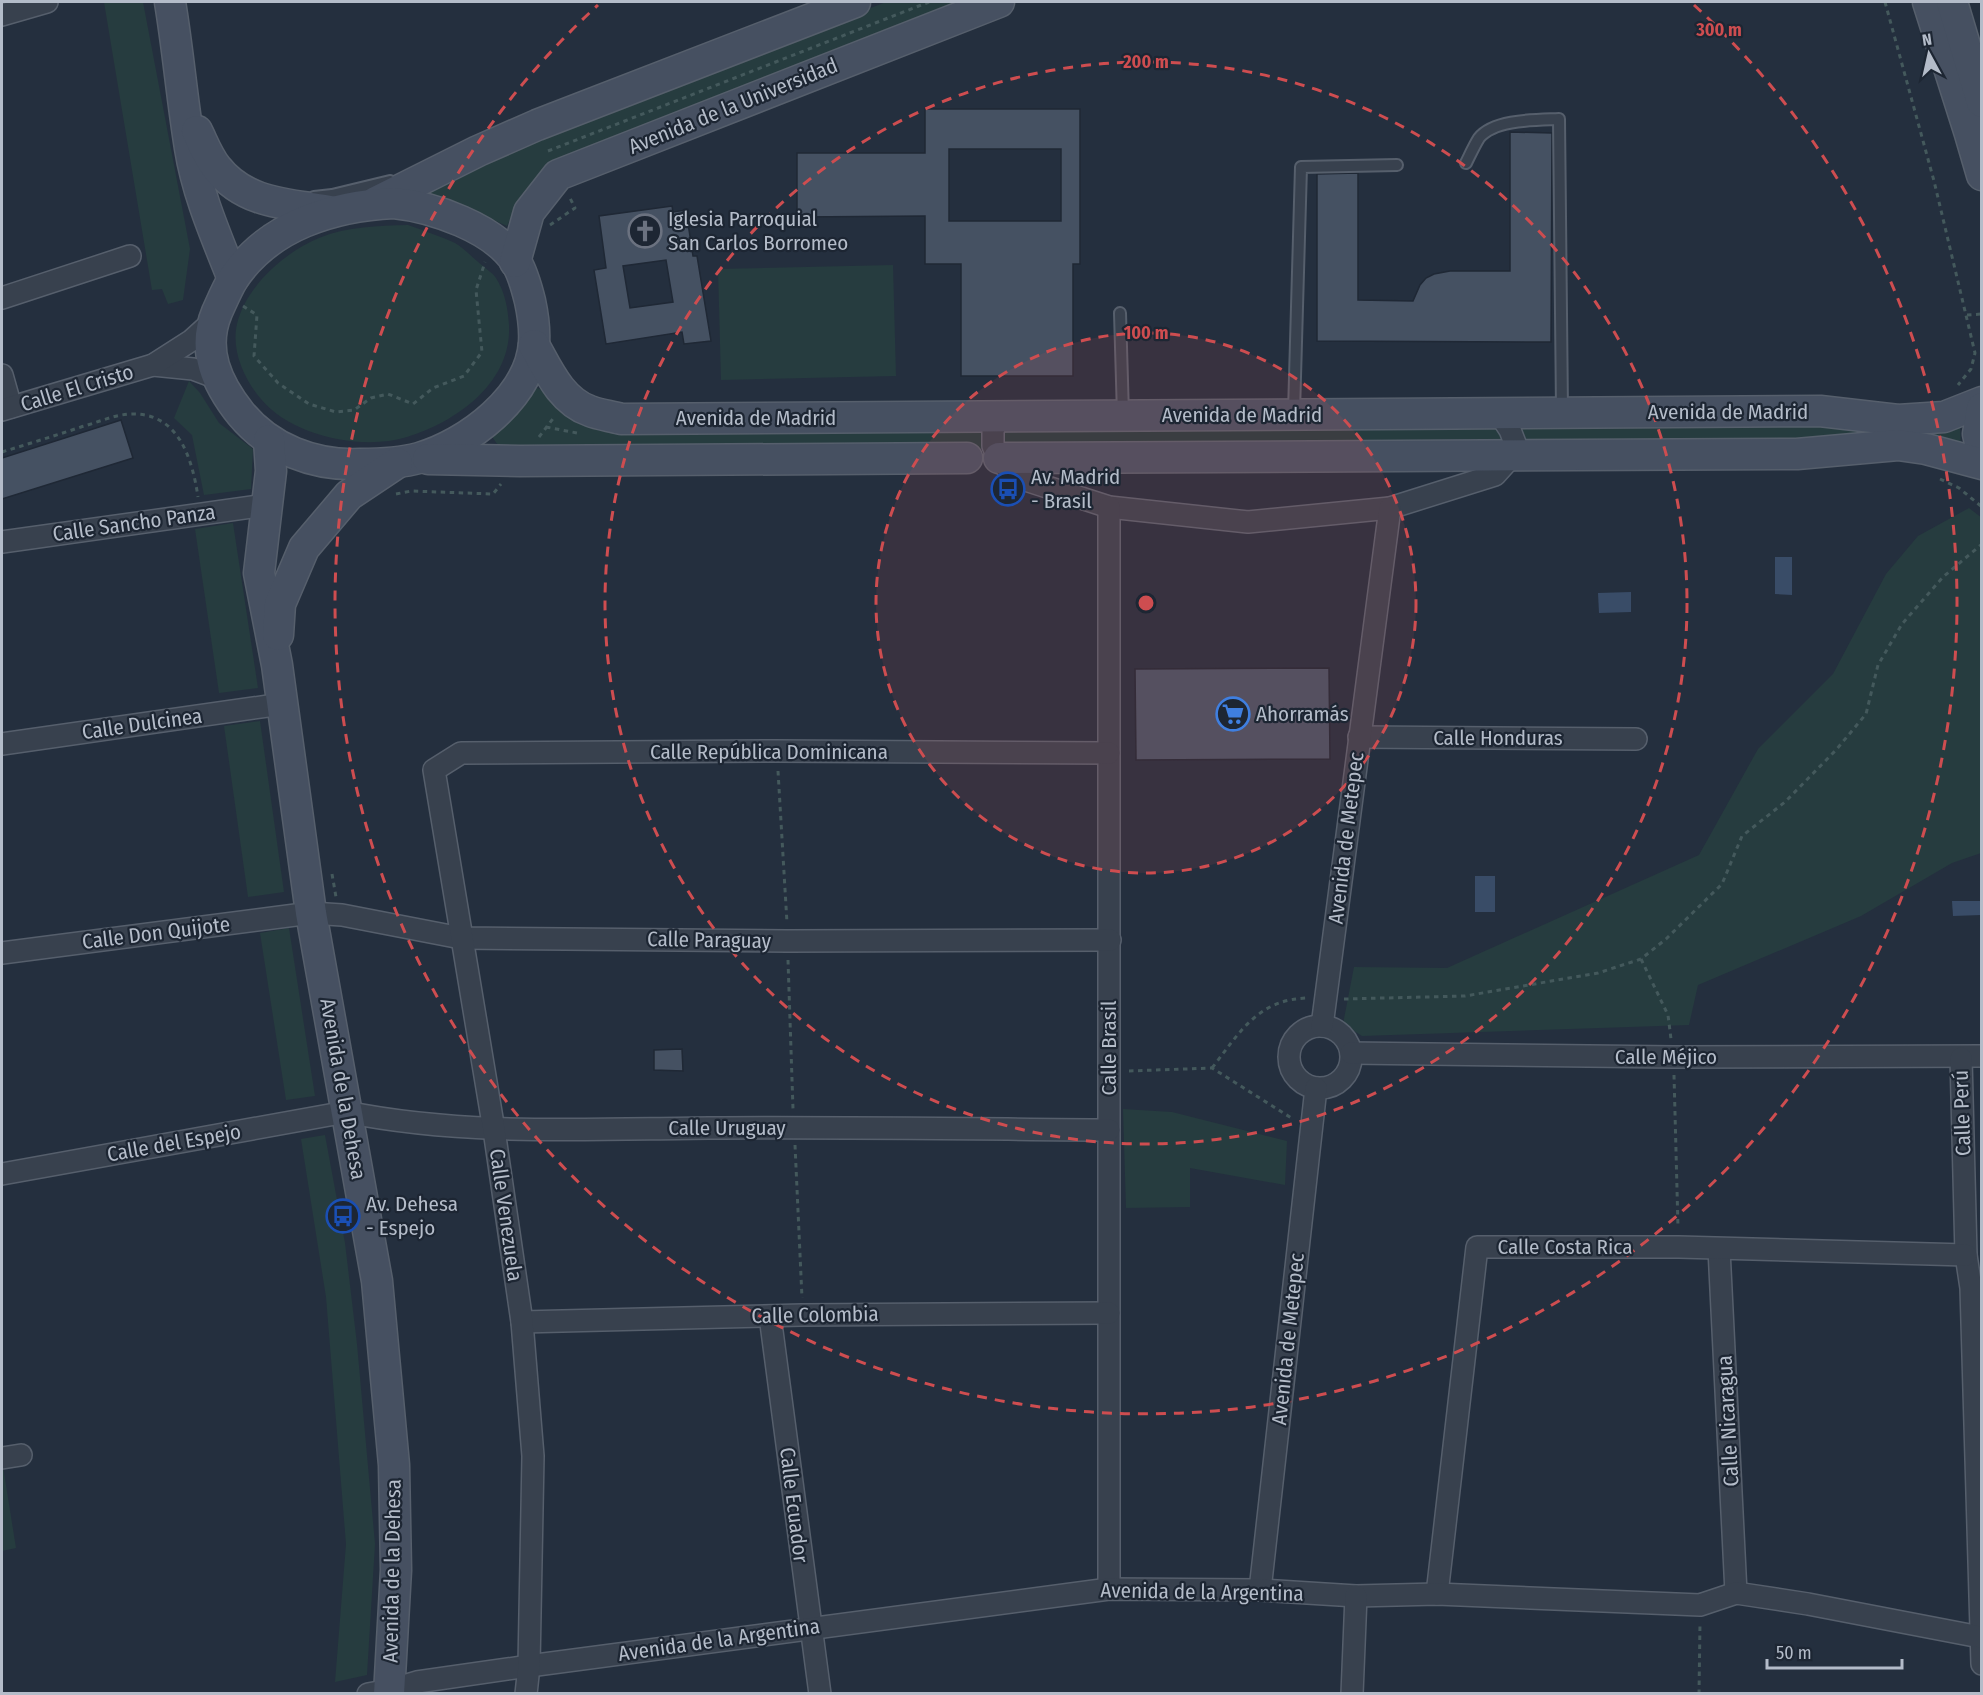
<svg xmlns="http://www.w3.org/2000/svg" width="1983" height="1695" viewBox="0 0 1983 1695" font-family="'Fira Sans Condensed',sans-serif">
<rect width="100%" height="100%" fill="#242f3e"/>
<!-- green -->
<g fill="#263c3f">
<path d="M 104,2 L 143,2 L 190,249 L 183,300 L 168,304 L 162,289 L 152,290 Z"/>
<path d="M 886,2 L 980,2 L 542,175 L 522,194 L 507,226 L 459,205 L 401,193 Z"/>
<path d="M 408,225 C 424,231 440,236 455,243 C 465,249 474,259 483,266 C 487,270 493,273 496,278 C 505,292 508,309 509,325 C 512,383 456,422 407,437 C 362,451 291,436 261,399 C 244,379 231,350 237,324 C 246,286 285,252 319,238 C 348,226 378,226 408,225 Z"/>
<path d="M 893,265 L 896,376 L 721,380 L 718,269 Z"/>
<path d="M 189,381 L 200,393 L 219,423 L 253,449 L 251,489 L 204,495 L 192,435 L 174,418 Z"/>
<path d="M 532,387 L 546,390 L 569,412 L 1960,425 L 1961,448 L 1799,443 L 503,452 L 490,434 Z"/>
<path d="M 1969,508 L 1982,518 L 1981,853 L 1952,863 L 1861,916 L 1698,985 L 1689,1025 L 1362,1036 L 1343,1024 L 1354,967 L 1447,968 L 1699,855 L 1758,749 L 1833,674 L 1886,574 L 1918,536 Z"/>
<path d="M 233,523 L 258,688 L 219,693 L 195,529 Z"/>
<path d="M 260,721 L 284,892 L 248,897 L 224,726 Z"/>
<path d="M 289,928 L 315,1096 L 286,1100 L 260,933 Z"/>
<path d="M 1123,1109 L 1172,1112 L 1287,1141 L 1285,1185 L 1190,1168 L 1190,1207 L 1126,1208 Z"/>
<path d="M 325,1135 L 345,1243 L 357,1344 L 375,1544 L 367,1675 L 335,1682 L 346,1544 L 326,1297 L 301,1139 Z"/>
<path d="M 2,1460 L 16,1548 L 2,1551 Z"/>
</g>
<!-- water -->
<g fill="#394c67">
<path d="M 1775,557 L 1792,557 L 1792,595 L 1775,594 Z"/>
<path d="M 1631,592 L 1631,612 L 1599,613 L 1598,593 Z"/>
<rect x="1475" y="876" width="20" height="36"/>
<path d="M 1952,901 L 1981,901 L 1981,915 L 1953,916 Z"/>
</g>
<!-- building -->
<g fill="#455162" stroke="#1f2835" stroke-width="1.5" fill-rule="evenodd">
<path d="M 925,109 L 1080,109 L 1080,264 L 1073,264 L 1073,376 L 961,376 L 961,264 L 925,264 L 925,216 L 797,217 L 797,153 L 925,153 ZM 949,149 L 1061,149 L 1061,221 L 949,221 Z"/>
<path d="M 1510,132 L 1552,133 L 1551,342 L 1317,341 L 1317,174 L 1358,173 L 1358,300 L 1413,301 L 1420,285 L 1426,278 L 1434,274 L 1450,271 L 1510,271 Z"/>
<path d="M 672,206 L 673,212 L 686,210 L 693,256 L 697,256 L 711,341 L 684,344 L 682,332 L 606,344 L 594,270 L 606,268 L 599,216 ZM 666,260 L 673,302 L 630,308 L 623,266 Z"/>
<path d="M 121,420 L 133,458 L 2,499 L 2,458 Z"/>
<path d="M 1329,668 L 1330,759 L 1136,760 L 1135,669 Z"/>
<path d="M 682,1049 L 683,1071 L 654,1070 L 654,1050 Z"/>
</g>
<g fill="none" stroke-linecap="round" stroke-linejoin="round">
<!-- lane casing -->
<g stroke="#565f6c" stroke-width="14">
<g id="lane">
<path d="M 1466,163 C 1470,155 1474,146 1479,138 C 1494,119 1537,120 1559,119 L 1562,410"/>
<path d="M 314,197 L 332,195 L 390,181"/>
<path d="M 1120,313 L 1123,415"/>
<path d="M 1294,412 L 1301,167 L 1397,165"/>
</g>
</g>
<!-- street casing -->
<g stroke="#565f6c" stroke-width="24">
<g id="street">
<path d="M 2,15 L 47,2"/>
<path d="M 2,298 L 130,256"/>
<path d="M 153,365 L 193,369 L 217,378"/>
<path d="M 2,375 L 11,407"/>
<path d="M 2,410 L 153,365 L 192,340 L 213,321"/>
<path d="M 1000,416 L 993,430 L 993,446 L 999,458 L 1013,476 L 1109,507 L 1248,522 L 1390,508 L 1495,475 L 1513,455 L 1515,443 L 1510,430 L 1499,413"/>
<path d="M 1109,507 L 1109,1589"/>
<path d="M 2,542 L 266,505"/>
<path d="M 1359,737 L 1636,739"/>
<path d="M 2,744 L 282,704"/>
<path d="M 2,953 L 311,913 L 342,915 L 461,938 L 787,941 L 1110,940"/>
<circle cx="1320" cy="1057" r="31"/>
<path d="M 1322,1026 L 1390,508"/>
<path d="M 1351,1053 L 1674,1057 L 1982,1056"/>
<path d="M 1961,1058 L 1966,1255 L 1971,1288 L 1982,1664"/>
<path d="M 2,1174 L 346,1112 C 465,1136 588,1129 709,1128 C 842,1127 975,1129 1109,1130"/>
<path d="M 1719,1249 L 1736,1593"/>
<path d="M 770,1316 L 820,1694"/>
<path d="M 522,1322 L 802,1315 L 1109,1313"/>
<path d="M 2,1458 L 21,1455"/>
<path d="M 1260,1590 L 1316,1088"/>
<path d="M 1437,1594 L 1477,1247 L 1679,1247 L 1966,1255"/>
<path d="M 368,1694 L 390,1690 L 417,1682 L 529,1666 L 1109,1589 L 1260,1590 L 1356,1596 L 1437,1594 L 1700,1605 L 1736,1593 L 1808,1604 L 1980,1637"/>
<path d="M 526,1694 L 529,1666 L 533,1456 L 522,1322 L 494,1130 L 434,770 L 461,753 L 777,751 L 1109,753"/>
<path d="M 1352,1694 L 1356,1596"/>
</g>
</g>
<!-- secondary casing -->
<g stroke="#565f6c" stroke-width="33">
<g id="secondary">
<path d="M 170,2 C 178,50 182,99 190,148 C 197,193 216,236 233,279"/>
<path d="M 1928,2 L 1970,134 L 1982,175"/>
<path d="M 1952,2 L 1982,102"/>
<path d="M 197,131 C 203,143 208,157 217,168 C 245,204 289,204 330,211"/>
<path d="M 376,202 L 478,151 L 537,125 L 855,2"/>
<path d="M 394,203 C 433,207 494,228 516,262 C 523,273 527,289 530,301 C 533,315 535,329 534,343 C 530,397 468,444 419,458 C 401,463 379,464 360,464 C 314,466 270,449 241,414 C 217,384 201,350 217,312 C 222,301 227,289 233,279 C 269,225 333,206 394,203 Z"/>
<path d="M 515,262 L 529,212 L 558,175 L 999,2"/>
<path d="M 534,345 C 548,370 561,401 590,411 C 600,415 611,416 621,419 L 1820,411 L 1898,420 L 1944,417 L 1982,402"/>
<path d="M 1982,408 L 1978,434 L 1982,452"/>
<path d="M 269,440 L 271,471 L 259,573 L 277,665 L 311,913 L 377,1281 L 394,1465 L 396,1570 L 389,1694"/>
<path d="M 999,458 L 1797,454 L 1898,445 L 1926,449 L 1982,464"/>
<path d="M 428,459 L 520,461 L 967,458"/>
<path d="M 278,635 L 280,604 L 304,548 L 349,495 L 397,463"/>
</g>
</g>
<!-- path -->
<g stroke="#44595c" stroke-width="3" stroke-dasharray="4.5 4.5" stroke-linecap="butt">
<path d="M 1885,2 L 1934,181 L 1975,353 L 1971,369 L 1958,385"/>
<path d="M 548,151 L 929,2"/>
<path d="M 550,225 L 575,208 L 570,198"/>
<path d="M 243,306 L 257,315 L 254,356 L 278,383 L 309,404 L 336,412 L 354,410 L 371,398 L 388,394 L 413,404 L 433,388 L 464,376 L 482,352 L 476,290 L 485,262"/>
<path d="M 1967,315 L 1982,314"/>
<path d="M 546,427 L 577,433"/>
<path d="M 539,437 L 555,416"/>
<path d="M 2,452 C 28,444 54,436 81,427 C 96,423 113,415 130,414 C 178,412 192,457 198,497"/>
<path d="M 1940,479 L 1959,488 L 1982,507"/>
<path d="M 396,494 L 411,491 L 493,494 L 501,484"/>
<path d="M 778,771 L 787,923"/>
<path d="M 332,874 L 336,897"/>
<path d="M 1641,959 L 1668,1015 L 1671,1039"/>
<path d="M 788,960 L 793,1109"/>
<path d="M 1344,999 L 1465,996 L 1598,973 L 1641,959 L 1666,939 L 1722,884 L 1742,836 L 1785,802 L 1836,750 L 1866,714 L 1878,665 L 1902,624 L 1943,577 L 1982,544"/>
<path d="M 1212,1068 C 1240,1032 1258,999 1308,998"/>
<path d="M 1129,1071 L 1212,1068 L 1293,1119"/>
<path d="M 1674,1075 L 1678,1227"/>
<path d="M 795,1145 L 802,1298"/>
<path d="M 1699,1694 L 1700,1623"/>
</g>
<!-- lane -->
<use href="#lane" stroke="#38414e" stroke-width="10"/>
<!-- street -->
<use href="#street" stroke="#38414e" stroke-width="21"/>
<!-- secondary -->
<use href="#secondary" stroke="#465061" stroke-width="30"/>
</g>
<!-- distance rings -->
<circle cx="1146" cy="603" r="270" fill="#ce4d50" fill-opacity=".12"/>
<g fill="none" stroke="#ce4d50" stroke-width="3" stroke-dasharray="10 8">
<circle cx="1146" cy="603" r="270"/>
<circle cx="1146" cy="603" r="541"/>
<path d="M1694 5A811 811 0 1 1 598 5"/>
</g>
<!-- icons -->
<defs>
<g id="church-ring" transform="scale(1.725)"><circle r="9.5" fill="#1d2633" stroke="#6b7280" stroke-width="1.5"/><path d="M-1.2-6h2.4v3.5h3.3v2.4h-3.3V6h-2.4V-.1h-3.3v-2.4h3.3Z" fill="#6b7280"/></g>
<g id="bus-ring" transform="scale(1.725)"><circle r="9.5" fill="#1d2633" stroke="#1a4fb4" stroke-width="1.5"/><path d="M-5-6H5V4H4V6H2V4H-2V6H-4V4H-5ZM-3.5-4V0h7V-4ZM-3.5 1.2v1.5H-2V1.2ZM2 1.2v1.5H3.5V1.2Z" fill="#1a4fb4"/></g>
<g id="supermarket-ring" transform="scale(1.725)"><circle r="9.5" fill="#1d2633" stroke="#3f7fe0" stroke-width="1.5"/><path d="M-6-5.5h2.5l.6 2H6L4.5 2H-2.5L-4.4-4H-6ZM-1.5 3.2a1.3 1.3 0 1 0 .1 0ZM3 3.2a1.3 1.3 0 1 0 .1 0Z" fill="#3f7fe0"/></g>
</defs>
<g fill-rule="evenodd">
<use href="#church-ring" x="645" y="231"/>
<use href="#bus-ring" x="1008" y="489"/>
<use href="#supermarket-ring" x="1233" y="714"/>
<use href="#bus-ring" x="343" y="1216"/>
</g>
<g text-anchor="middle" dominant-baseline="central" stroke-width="4.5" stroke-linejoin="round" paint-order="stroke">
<!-- street labels -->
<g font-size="21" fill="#b4bcc9" stroke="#1d2633">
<text transform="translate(733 106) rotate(-22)">Avenida de la Universidad</text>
<text transform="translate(77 388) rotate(-17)">Calle El Cristo</text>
<text x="1728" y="412">Avenida de Madrid</text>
<text x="1242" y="415">Avenida de Madrid</text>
<text x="756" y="418">Avenida de Madrid</text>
<text transform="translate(134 523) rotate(-8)">Calle Sancho Panza</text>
<text transform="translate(142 724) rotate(-8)">Calle Dulcinea</text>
<text x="1498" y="738">Calle Honduras</text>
<text x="769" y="752">Calle República Dominicana</text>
<text transform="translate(1346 838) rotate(-83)">Avenida de Metepec</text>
<text transform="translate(156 933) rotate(-7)">Calle Don Quijote</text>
<text transform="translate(709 940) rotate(1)">Calle Paraguay</text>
<text transform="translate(1109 1048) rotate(-90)">Calle Brasil</text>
<text x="1666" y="1057">Calle Méjico</text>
<text transform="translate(343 1089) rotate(80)">Avenida de la Dehesa</text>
<text transform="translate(1962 1113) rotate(-92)">Calle Perú</text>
<text x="727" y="1128">Calle Uruguay</text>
<text transform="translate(174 1143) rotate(-10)">Calle del Espejo</text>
<text transform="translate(506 1215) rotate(82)">Calle Venezuela</text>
<text x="1565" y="1247">Calle Costa Rica</text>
<text transform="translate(815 1315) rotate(-1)">Calle Colombia</text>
<text transform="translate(1288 1339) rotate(-84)">Avenida de Metepec</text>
<text transform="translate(1728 1421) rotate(-93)">Calle Nicaragua</text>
<text transform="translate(794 1505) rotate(83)">Calle Ecuador</text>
<text transform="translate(392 1571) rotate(-89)">Avenida de la Dehesa</text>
<text transform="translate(1202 1592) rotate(1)">Avenida de la Argentina</text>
<text transform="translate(719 1640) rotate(-8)">Avenida de la Argentina</text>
</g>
<!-- poi labels -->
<g font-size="21" fill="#b4bcc9" stroke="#1d2633" text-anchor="start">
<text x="668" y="219">Iglesia Parroquial<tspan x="668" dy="24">San Carlos Borromeo</tspan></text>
<text x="1031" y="477">Av. Madrid<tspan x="1031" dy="24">- Brasil</tspan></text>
<text x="1256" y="714">Ahorramás</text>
<text x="366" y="1204">Av. Dehesa<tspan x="366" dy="24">- Espejo</tspan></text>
</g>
</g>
<circle cx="1146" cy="603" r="9" fill="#ce4d50" stroke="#1d2633" stroke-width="3"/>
<g font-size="18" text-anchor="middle" font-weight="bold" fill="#ce4d50" stroke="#1d2633" stroke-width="4.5" stroke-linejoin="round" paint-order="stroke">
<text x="1719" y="36">300 m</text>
<text x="1146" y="68">200 m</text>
<text x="1146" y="339">100 m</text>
</g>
<!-- border -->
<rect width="1983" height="1695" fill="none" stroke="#b4bcc9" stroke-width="6"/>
<!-- north arrow -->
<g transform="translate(1929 54) rotate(352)" stroke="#1d2633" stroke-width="4.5" paint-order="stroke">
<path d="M0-4.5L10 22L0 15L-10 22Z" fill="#b4bcc9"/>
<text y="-9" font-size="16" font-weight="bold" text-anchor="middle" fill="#b4bcc9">N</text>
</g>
<!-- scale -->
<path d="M1767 1659v9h135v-9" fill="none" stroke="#b4bcc9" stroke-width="3"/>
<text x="1776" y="1659" font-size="18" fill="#b4bcc9" stroke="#1d2633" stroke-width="4.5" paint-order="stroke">50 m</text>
</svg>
